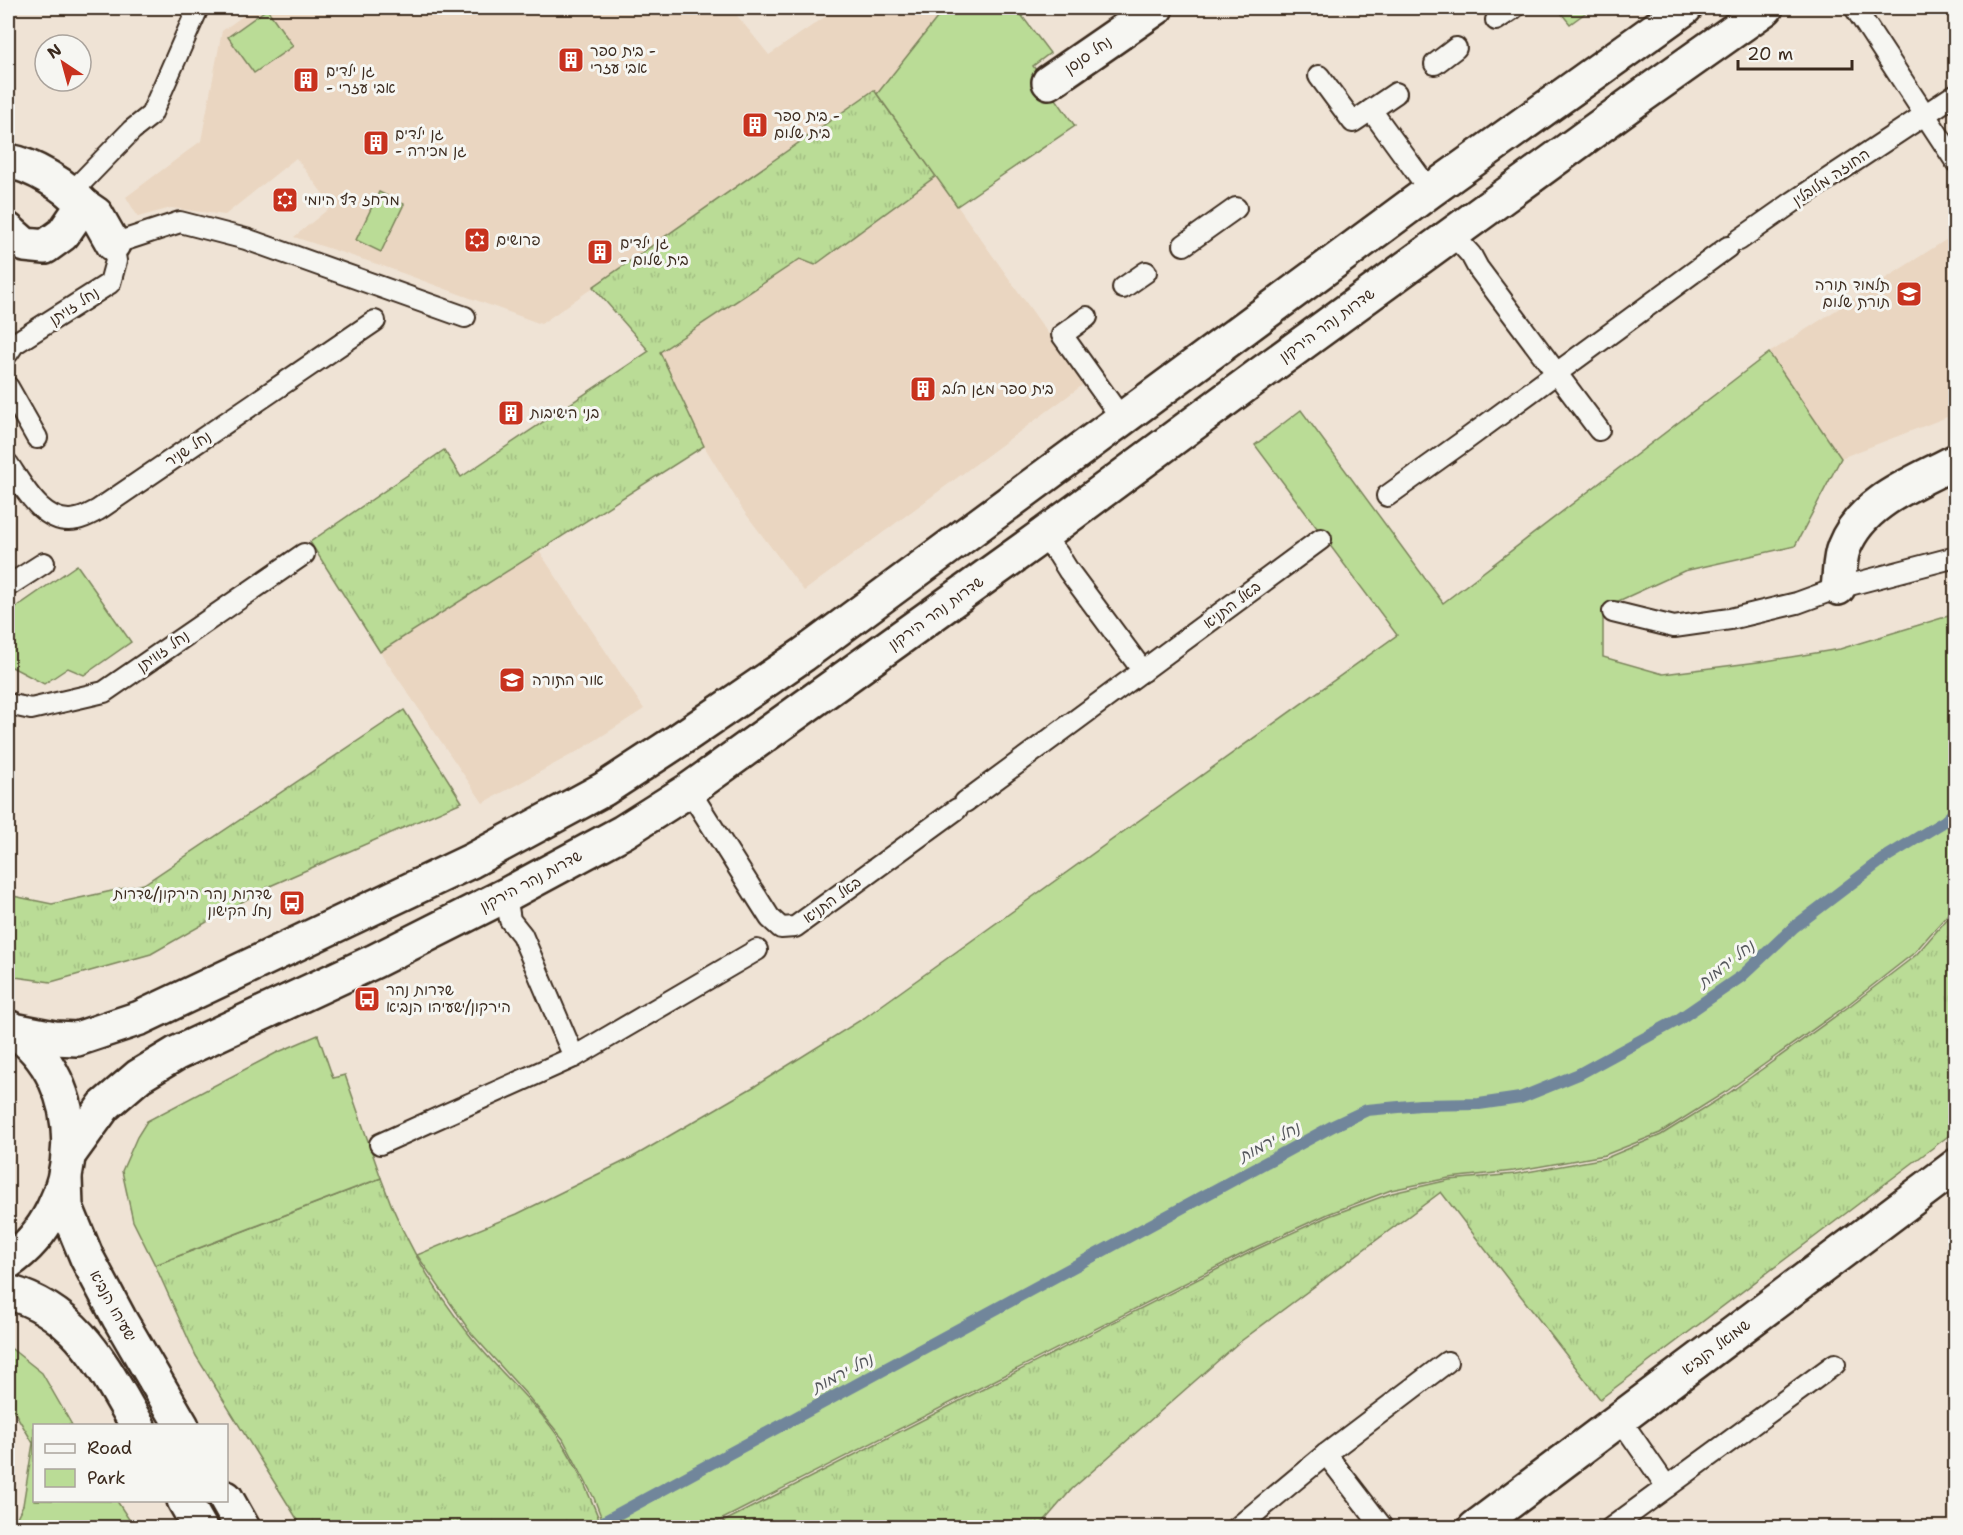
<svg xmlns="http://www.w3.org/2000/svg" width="1963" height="1535" viewBox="0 0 1963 1535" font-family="'Shantell Sans','Playpen Sans Hebrew',sans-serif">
<defs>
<pattern id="grass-tufts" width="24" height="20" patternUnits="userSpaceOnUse" patternTransform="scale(1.5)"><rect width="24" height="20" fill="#badc96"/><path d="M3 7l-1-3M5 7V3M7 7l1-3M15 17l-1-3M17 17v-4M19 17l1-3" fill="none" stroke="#a1bd81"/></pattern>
</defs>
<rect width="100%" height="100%" fill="#efe3d5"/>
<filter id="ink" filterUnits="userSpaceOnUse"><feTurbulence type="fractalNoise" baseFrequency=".0167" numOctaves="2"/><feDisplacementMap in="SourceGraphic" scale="12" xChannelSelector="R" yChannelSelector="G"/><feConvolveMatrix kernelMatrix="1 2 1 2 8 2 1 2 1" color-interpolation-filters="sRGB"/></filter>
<g filter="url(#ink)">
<!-- built -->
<g fill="#ead6c1">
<path d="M 254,8 L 731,8 L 769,55 L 838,8 L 945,8 L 877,94 L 874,91 L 541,324 L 383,266 L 294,237 L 332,206 L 296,158 L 225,215 L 171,208 L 138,217 L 126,197 L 201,141 L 222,31 Z"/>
<path d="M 936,176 L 1084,384 L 804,591 L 743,510 L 704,446 L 659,353 L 800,258 L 816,265 Z"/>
<path d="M 1955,234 L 1955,414 L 1841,458 L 1769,353 Z"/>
<path d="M 539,551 L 644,709 L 580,750 L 483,803 L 380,652 Z"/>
</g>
<!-- grass -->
<g fill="url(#grass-tufts)" stroke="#7a835a" stroke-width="1.5">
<path d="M 874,90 L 936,176 L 815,265 L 800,259 L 660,352 L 704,446 L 380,652 L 310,542 L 444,450 L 461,477 L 649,351 L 593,287 Z"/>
<path d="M 404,710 L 462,802 L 270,886 L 151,954 L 51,982 L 8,976 L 8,895 L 52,904 L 144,884 Z"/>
<path d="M 1955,910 L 1955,1131 L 1600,1399 L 1441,1192 L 1237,1344 L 1072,1489 L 1039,1527 L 713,1527 L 1257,1249 L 1329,1216 L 1392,1193 L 1449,1180 L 1515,1174 L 1606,1158 L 1661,1135 L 1729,1093 L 1851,1005 L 1916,955 Z"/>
<path d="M 381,1178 C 401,1235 431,1286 468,1333 C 497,1371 535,1401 561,1441 C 578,1467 591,1498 602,1527 L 302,1527 L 196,1356 L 155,1265 Z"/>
</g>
<!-- park -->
<g fill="#badc96" stroke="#7a835a" stroke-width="1.5">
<path d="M 945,8 L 1016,8 L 1050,53 L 1033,66 L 1075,126 L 957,206 L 877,94 Z"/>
<path d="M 1557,8 L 1592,8 L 1570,24 Z"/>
<path d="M 267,9 L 293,46 L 254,73 L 228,37 Z"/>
<path d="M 379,192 L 404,204 L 381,252 L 356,240 Z"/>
<path d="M 1769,353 L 1841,458 L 1795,546 L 1684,571 L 1603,608 L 1603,657 L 1663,674 L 1766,661 L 1840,649 L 1955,614 L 1955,906 L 1914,953 L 1850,1003 L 1727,1091 L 1660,1133 L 1605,1155 L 1514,1171 L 1449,1178 L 1391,1190 L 1328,1214 L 1256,1247 L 707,1527 L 605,1527 L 594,1498 L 563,1439 L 526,1394 L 471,1333 L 417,1255 L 517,1214 L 633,1157 L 755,1086 L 864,1018 L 1397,635 L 1255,445 L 1301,410 L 1443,603 Z"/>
<path d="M 77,565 L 131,642 L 84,675 L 68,668 L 44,684 L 8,665 L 8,613 Z"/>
<path d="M 318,1035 L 333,1078 L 345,1075 L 381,1178 L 155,1265 L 133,1221 L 122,1171 L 137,1137 L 147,1121 L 276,1053 Z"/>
<path d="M 8,1346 L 42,1373 L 72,1425 L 34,1426 L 34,1500 L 117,1501 L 134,1527 L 12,1527 L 23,1505 L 33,1443 L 8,1401 Z"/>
</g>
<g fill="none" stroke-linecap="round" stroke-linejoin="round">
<!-- stream -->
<path stroke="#71869b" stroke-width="12" d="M 592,1528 L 1333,1126 L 1367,1110 L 1420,1105 L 1479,1104 L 1520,1098 L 1579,1074 L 1678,1020 L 1742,976 L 1794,927 L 1886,857 L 1945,821 L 1956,811"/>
<!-- service casing -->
<g stroke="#3b2a1e" stroke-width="24">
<g id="service">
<path d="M 1855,8 L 1956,162"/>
<path d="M 1496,20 L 1514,8"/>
<path d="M 1435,64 L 1456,48"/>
<path d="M 1319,76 L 1353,122 L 1371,110 L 1430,191"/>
<path d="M 1371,110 L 1396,93"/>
<path d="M 72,192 L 132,130 L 151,115 L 198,8"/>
<path d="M 1452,234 L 1471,255 L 1478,268 L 1599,430"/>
<path d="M 1739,240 L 1793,202 L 1956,94"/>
<path d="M 1184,245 L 1236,208"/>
<path d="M 1123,288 L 1146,272"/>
<path d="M 1087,317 L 1062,335 L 1122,419"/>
<path d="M 8,353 L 14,344 L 110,283 L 116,261 L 113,244 L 180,222 L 246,239 L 465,317"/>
<path d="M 8,387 L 37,438"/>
<path d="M 8,464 C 23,486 44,527 77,519 C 84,518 92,513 98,510 L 375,321"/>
<path d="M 1387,496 L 1464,441 L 1728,247"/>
<path d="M 1042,536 L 1058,554 L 1068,570 L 1143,671"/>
<path d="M 8,586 L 44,563"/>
<path d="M 1613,612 L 1674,627 L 1730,619 L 1797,603 L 1838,588 L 1956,557"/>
<path d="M 8,704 L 31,709 L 104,692 L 304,554"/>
<path d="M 689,790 L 770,918 L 781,928 L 795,927 L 957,809"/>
<path d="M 965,802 L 1321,539"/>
<path d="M 506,895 L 510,920 L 522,935 L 574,1057"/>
<path d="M 380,1144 L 574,1057 L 757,950"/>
<path d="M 1620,1419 L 1667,1487"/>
<path d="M 1326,1454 L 1383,1528"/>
<path d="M 1237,1528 L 1326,1454 L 1447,1362"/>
<path d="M 1611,1528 L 1835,1364"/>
</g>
</g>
<!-- minor casing -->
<g stroke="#3b2a1e" stroke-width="38">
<g id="minor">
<path d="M 1049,82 L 1156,8"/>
<path d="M 8,161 C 32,165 67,186 83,205 L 63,234 L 45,247 L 25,245 L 8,230"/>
<path d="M 83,205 L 96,214 L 113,244"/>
<path d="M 1838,588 C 1840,575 1839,559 1844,547 C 1862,501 1915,483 1956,461"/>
<path d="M 1475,1528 L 1956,1166"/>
</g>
</g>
<!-- secondary casing -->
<g stroke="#3b2a1e" stroke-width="38">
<g id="secondary">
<path d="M 13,1030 L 54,1038 L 77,1039 L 140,1018 L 471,861 L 604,789 L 679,740 L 803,655 L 1430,191 L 1685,8"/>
<path d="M 70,1153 L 104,1106 L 139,1076 L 177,1053 L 375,961 L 506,895 L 623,832 L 689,790 L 1042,536 L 1259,375 L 1639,98 L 1766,8"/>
<path d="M 65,1178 L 66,1207 L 87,1258 L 119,1318 L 182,1426"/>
<path d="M 8,1262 C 85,1209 92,1082 10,1028"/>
<path d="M 8,1292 C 79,1312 103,1367 138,1426"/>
<path d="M 226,1498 L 243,1528"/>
<path d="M 184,1500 L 200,1528"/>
</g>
</g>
<!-- service -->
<use href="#service" stroke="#f6f6f2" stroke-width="20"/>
<!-- minor -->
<use href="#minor" stroke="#f6f6f2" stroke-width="33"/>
<!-- secondary -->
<use href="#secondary" stroke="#f6f6f2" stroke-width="33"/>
</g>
</g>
<!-- icons -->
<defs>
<g id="building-square" transform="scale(1.35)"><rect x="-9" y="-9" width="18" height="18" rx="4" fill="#c8321e" stroke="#f6f6f2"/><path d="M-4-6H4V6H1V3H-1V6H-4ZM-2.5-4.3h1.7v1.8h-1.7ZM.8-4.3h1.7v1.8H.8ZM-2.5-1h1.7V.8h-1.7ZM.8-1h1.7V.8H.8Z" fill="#fff"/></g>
<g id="synagogue-square" transform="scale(1.35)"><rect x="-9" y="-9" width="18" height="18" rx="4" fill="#c8321e" stroke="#f6f6f2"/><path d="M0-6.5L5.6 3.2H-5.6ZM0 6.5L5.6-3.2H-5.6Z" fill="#fff"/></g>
<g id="school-square" transform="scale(1.35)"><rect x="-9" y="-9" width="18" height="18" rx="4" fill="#c8321e" stroke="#f6f6f2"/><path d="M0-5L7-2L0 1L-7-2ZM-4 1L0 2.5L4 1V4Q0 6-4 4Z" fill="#fff"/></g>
<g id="bus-square" transform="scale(1.35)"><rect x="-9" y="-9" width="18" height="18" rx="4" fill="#c8321e" stroke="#f6f6f2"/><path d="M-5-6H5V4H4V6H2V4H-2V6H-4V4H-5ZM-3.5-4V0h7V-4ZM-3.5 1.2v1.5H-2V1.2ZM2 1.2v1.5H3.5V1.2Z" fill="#fff"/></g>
</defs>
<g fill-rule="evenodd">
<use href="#building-square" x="571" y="60"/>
<use href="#building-square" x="306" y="80"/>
<use href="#building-square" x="755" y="125"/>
<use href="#building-square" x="376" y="143"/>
<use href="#synagogue-square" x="285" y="200"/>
<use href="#synagogue-square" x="477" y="240"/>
<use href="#building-square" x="600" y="252"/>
<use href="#school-square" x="1909" y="294"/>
<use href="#building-square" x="923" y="389"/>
<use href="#building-square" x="511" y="413"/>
<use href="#school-square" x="512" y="680"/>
<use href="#bus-square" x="292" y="903"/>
<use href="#bus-square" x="367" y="999"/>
</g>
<g text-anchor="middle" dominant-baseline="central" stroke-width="6" stroke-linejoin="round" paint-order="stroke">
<!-- poi labels -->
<g font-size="15" fill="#3b2a1e" stroke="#f6f6f2" text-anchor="start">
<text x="590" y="51">בית ספר -<tspan x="590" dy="17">אבי עזרי</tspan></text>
<text x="326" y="71">גן ילדים<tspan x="326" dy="17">- אבי עזרי</tspan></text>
<text x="774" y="116">בית ספר -<tspan x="774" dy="17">בית שלום</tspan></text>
<text x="395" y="134">גן ילדים<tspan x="395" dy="17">- גן מכירה</tspan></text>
<text x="304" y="200">מרחז דף היומי</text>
<text x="496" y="240">פרושים</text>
<text x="620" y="243">גן ילדים<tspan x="620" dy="17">- בית שלום</tspan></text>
<text x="1890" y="285" text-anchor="end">תלמוד תורה<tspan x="1890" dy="17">תורת שלום</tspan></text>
<text x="942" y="389">בית ספר מגן הלב</text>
<text x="530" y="413">בני הישיבות</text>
<text x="532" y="680">אור התורה</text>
<text x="272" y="894" text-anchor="end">שדרות נהר הירקון/שדרות<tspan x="272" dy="17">נחל הקישון</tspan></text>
<text x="386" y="990">שדרות נהר<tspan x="386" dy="17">הירקון/ישעיהו הנביא</tspan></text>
</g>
<!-- street labels -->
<g font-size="15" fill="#3b2a1e" stroke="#f6f6f2">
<text transform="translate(1088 55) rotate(-35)">נחל סנסן</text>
<text transform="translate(1831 177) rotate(-34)">החוזה מלובלין</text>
<text transform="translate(74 306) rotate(-33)">נחל זויתן</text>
<text transform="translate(1327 325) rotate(-36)">שדרות נהר הירקון</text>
<text transform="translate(188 449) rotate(-34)">נחל שניר</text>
<text transform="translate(1232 605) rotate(-37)">באל התניא</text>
<text transform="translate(936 613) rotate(-36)">שדרות נהר הירקון</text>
<text transform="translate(163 651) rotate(-35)">נחל זוויתן</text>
<text transform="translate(531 881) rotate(-28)">שדרות נהר הירקון</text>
<text transform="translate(832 900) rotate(-36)">באל התניא</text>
<text transform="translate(113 1306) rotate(61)">ישעיהו הנביא</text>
<text transform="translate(1716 1347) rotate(-37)">שמואל הנביא</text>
</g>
<!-- water labels -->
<g font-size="16" font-style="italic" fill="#56585d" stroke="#f6f6f2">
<text transform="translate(1726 964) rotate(-38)">נחל ירמות</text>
<text transform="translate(1269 1142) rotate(-28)">נחל ירמות</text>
<text transform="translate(842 1373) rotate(-28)">נחל ירמות</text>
</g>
</g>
<!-- margin -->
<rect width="1963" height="1535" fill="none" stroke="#f6f6f2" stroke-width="30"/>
<rect x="15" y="15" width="1933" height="1505" fill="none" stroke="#3b2a1e" stroke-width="2" filter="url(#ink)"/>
<!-- legend -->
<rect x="33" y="1424" width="195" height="78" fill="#f6f6f2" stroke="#aba49d" stroke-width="1.5"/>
<rect x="45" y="1444" width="30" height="9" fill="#f6f6f2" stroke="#aba49d" stroke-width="1.5"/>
<text x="87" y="1454" font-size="18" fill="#3b2a1e">Road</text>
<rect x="45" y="1469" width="30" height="18" fill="#badc96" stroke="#aba49d" stroke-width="1.5"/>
<text x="87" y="1484" font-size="18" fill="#3b2a1e">Park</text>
<!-- north arrow -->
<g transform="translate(63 63) rotate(324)"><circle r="28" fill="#f6f6f2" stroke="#aba49d" stroke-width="1.5"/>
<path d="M0-4.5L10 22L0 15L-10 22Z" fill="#c8321e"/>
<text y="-9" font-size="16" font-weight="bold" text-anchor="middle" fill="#3b2a1e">N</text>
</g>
<!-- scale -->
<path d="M1738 60v9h114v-9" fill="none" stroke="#3b2a1e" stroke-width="3"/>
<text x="1747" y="60" font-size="18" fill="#3b2a1e" stroke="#f6f6f2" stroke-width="4.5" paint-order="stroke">20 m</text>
</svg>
